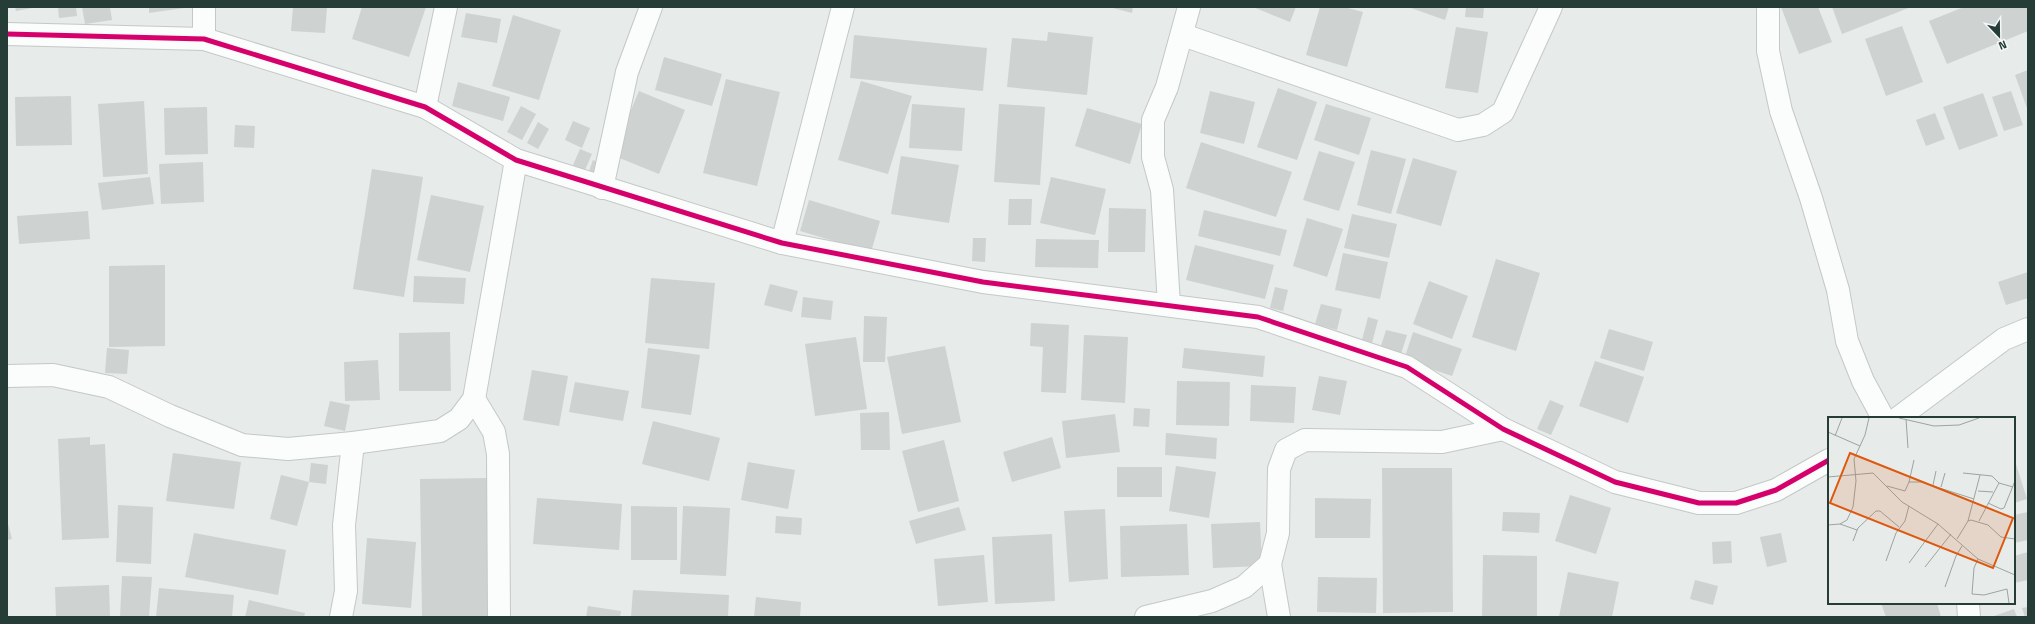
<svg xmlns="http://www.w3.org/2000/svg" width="2035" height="624" viewBox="0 0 2035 624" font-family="'Titillium Web',sans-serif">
<rect width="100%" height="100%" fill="#e7ebe9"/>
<!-- building -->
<g fill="#ced2d1">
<path d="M 15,7 L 32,7 L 32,8 L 16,11 Z"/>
<path d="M 58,7 L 76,7 L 77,16 L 59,18 Z"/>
<path d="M 82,7 L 110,7 L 112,20 L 85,24 Z"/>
<path d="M 149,7 L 184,7 L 184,8 L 149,13 Z"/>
<path d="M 293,7 L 327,7 L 325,33 L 291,31 Z"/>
<path d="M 362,7 L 426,7 L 409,57 L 352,39 Z"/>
<path d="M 1109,7 L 1133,7 L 1132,13 Z"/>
<path d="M 1253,7 L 1296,7 L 1290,22 Z"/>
<path d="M 1320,7 L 1344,7 L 1363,12 L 1347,67 L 1306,55 Z"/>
<path d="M 1408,7 L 1449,7 L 1445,20 Z"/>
<path d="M 1466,7 L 1484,7 L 1483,18 L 1465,17 Z"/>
<path d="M 1781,7 L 1818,7 L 1832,42 L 1799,54 Z"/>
<path d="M 1832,7 L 1911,7 L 1842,34 Z"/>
<path d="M 1964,7 L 2028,7 L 2028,31 L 1947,64 L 1929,21 Z"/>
<path d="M 466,13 L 501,19 L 497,43 L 461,37 Z"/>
<path d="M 513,15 L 561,30 L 539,100 L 492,86 Z"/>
<path d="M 1902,26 L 1923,82 L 1886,96 L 1865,39 Z"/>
<path d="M 1456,27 L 1488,32 L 1478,93 L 1445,88 Z"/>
<path d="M 1048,32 L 1093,37 L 1087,95 L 1007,87 L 1012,38 L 1047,41 Z"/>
<path d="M 854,35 L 987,48 L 983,91 L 850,78 Z"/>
<path d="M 664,57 L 722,74 L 712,106 L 655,90 Z"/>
<path d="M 2028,70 L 2028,111 L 2015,75 Z"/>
<path d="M 726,79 L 780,92 L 757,186 L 703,173 Z"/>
<path d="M 861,81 L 912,96 L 888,174 L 838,160 Z"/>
<path d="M 458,82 L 510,97 L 503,121 L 452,106 Z"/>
<path d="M 1278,88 L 1317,102 L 1297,160 L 1257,147 Z"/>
<path d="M 639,91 L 685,110 L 659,174 L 612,155 Z"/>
<path d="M 1210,91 L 1255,102 L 1244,144 L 1200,133 Z"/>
<path d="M 2011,91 L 2023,125 L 2004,131 L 1992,97 Z"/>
<path d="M 1983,93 L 1998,136 L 1959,150 L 1943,107 Z"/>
<path d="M 71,96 L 72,145 L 16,146 L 15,97 Z"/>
<path d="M 144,101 L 148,174 L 103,177 L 98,104 Z"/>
<path d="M 912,104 L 965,108 L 962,151 L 909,148 Z"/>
<path d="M 999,104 L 1045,107 L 1040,185 L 994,182 Z"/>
<path d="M 1326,104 L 1371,118 L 1359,155 L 1314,140 Z"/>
<path d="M 521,106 L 536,114 L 522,140 L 507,132 Z"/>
<path d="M 207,107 L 208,154 L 165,155 L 164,108 Z"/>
<path d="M 1087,108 L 1142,124 L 1130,164 L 1075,146 Z"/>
<path d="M 1935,113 L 1945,139 L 1926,146 L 1916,120 Z"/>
<path d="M 573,121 L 590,128 L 582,148 L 565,140 Z"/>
<path d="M 538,122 L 549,129 L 538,149 L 527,143 Z"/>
<path d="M 235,125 L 255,126 L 254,148 L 234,147 Z"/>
<path d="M 1201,142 L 1292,172 L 1276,217 L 1186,188 Z"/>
<path d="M 580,149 L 592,154 L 585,170 L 573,165 Z"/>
<path d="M 1371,150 L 1406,159 L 1391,214 L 1357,205 Z"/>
<path d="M 1319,151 L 1355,162 L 1339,211 L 1303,200 Z"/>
<path d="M 901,156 L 959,165 L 949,223 L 891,214 Z"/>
<path d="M 1413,158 L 1457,171 L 1441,226 L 1396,213 Z"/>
<path d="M 593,160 L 603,164 L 599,175 L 589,171 Z"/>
<path d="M 203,162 L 204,202 L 161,204 L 159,164 Z"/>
<path d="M 372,169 L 423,177 L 404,297 L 353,289 Z"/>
<path d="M 150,177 L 154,204 L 102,210 L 98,183 Z"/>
<path d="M 1051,177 L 1106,189 L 1095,235 L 1040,223 Z"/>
<path d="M 431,195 L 484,206 L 470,272 L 417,260 Z"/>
<path d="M 1009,199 L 1032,199 L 1031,225 L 1008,225 Z"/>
<path d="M 809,200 L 880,221 L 871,252 L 800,231 Z"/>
<path d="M 1109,208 L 1146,209 L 1145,252 L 1108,252 Z"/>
<path d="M 1204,210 L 1287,230 L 1280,256 L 1198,236 Z"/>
<path d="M 88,211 L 90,239 L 19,244 L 17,216 Z"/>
<path d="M 1352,214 L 1397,224 L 1389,258 L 1344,248 Z"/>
<path d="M 1307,218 L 1343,229 L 1327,277 L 1293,266 Z"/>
<path d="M 973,238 L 986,238 L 985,262 L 972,261 Z"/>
<path d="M 1036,239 L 1099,240 L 1098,268 L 1035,267 Z"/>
<path d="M 1195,245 L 1274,265 L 1265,299 L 1186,280 Z"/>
<path d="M 1343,253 L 1388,262 L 1380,299 L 1335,290 Z"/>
<path d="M 1496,259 L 1540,273 L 1516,351 L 1472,337 Z"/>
<path d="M 165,265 L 165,346 L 109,347 L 109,266 Z"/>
<path d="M 2028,272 L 2028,298 L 2006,305 L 1998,282 Z"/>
<path d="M 414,276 L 466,278 L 464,304 L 413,302 Z"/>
<path d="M 651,278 L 715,283 L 709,349 L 645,343 Z"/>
<path d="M 1429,281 L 1468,296 L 1452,339 L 1413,324 Z"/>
<path d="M 770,284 L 798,291 L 792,312 L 764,305 Z"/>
<path d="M 1275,287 L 1288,290 L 1283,311 L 1270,308 Z"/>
<path d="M 803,297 L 833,301 L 831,320 L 801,317 Z"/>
<path d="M 1321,304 L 1342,309 L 1337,330 L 1315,324 Z"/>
<path d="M 864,316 L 887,317 L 885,362 L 863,362 Z"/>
<path d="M 1368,317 L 1378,320 L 1372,343 L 1362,340 Z"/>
<path d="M 1031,323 L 1069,325 L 1066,393 L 1041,392 L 1043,347 L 1030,346 Z"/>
<path d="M 1609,329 L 1653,342 L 1644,371 L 1600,358 Z"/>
<path d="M 1386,330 L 1407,335 L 1401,354 L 1380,349 Z"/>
<path d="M 450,332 L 451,391 L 399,391 L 399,333 Z"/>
<path d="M 1413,332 L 1462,349 L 1452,376 L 1404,360 Z"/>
<path d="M 1084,335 L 1128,337 L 1125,403 L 1081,400 Z"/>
<path d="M 856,337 L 867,409 L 815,416 L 805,344 Z"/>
<path d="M 945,346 L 961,422 L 902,434 L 887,357 Z"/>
<path d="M 107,348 L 129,350 L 127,374 L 105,373 Z"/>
<path d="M 648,348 L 700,355 L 691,415 L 641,408 Z"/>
<path d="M 1184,348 L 1265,356 L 1263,377 L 1182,368 Z"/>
<path d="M 378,360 L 380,400 L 345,401 L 344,362 Z"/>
<path d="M 1595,361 L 1644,377 L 1628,423 L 1579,406 Z"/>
<path d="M 532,370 L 568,376 L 559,426 L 523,420 Z"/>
<path d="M 1319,376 L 1347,381 L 1340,415 L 1312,410 Z"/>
<path d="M 1177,381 L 1230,382 L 1229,426 L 1176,425 Z"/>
<path d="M 575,382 L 629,391 L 623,421 L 569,412 Z"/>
<path d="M 1251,385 L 1296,387 L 1294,423 L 1250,421 Z"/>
<path d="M 1550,400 L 1564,406 L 1551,435 L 1537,429 Z"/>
<path d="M 330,401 L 350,405 L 345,431 L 324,426 Z"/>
<path d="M 1134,408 L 1150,409 L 1149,427 L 1133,426 Z"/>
<path d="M 889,412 L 890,450 L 861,450 L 860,413 Z"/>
<path d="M 1115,414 L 1120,452 L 1066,458 L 1062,421 Z"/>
<path d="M 653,421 L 720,438 L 709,481 L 642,464 Z"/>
<path d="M 1166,433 L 1217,438 L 1216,459 L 1165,455 Z"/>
<path d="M 90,437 L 90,445 L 105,444 L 109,538 L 62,540 L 58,439 Z"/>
<path d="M 1052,437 L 1061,468 L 1012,482 L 1003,452 Z"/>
<path d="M 944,440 L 959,501 L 918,512 L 902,451 Z"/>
<path d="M 173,453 L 241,462 L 234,509 L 166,501 Z"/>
<path d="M 2014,458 L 2027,499 L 2014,503 Z"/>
<path d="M 748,462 L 795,470 L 788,509 L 741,500 Z"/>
<path d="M 311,463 L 328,465 L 326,484 L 309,482 Z"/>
<path d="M 1176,466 L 1216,472 L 1209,518 L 1169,511 Z"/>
<rect x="1117" y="467" width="45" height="30"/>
<path d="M 1382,468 L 1452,468 L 1453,612 L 1383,613 Z"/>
<path d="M 281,475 L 309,482 L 297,526 L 270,519 Z"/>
<path d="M 490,478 L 492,617 L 422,617 L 420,479 Z"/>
<path d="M 1570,495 L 1611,508 L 1596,554 L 1555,541 Z"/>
<path d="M 537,498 L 622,504 L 619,550 L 533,544 Z"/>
<path d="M 1315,498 L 1371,499 L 1370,538 L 1315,538 Z"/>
<path d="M 118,505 L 153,507 L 151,564 L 116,562 Z"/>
<path d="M 631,506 L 677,507 L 677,560 L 631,560 Z"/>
<path d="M 683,506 L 730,508 L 726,576 L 680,574 Z"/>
<path d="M 959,507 L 966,530 L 916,544 L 909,521 Z"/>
<path d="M 1105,509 L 1108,579 L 1069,582 L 1064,511 Z"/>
<path d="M 1503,512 L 1540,513 L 1539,533 L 1502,531 Z"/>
<path d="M 2028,512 L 2028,540 L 2014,543 L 2014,515 Z"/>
<path d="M 776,516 L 802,518 L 801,535 L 775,533 Z"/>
<path d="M 7,520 L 12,539 L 7,540 Z"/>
<path d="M 1260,522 L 1262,566 L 1213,568 L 1211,524 Z"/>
<path d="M 1187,524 L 1189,575 L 1121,577 L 1120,526 Z"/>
<path d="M 194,533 L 286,550 L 278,595 L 185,577 Z"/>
<path d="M 1781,533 L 1787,562 L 1767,567 L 1760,537 Z"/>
<path d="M 1052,534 L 1055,601 L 995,604 L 992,537 Z"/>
<path d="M 367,538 L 416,542 L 411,608 L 362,604 Z"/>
<path d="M 1731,541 L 1732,563 L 1713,564 L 1712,542 Z"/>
<path d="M 2028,552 L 2028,580 L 2014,583 L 2014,556 Z"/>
<path d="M 984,555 L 988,602 L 938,606 L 934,559 Z"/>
<path d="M 1483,555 L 1537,556 L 1537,617 L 1482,617 Z"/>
<path d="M 1568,572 L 1619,582 L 1612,617 L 1559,617 Z"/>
<path d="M 122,576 L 152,577 L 149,617 L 120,617 Z"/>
<path d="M 1318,577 L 1377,578 L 1376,613 L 1317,612 Z"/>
<path d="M 1695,580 L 1718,586 L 1713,605 L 1690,599 Z"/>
<path d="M 109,585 L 110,617 L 56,617 L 55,587 Z"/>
<path d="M 159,588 L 234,595 L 232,617 L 156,617 Z"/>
<path d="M 633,590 L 729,595 L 728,617 L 631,617 Z"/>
<path d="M 756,597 L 801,602 L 800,617 L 754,617 Z"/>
<path d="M 249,600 L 305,613 L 304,617 L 245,617 Z"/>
<path d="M 1881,603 L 1937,603 L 1941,617 L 1886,617 Z"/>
<path d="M 588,606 L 621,611 L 620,617 L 586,617 Z"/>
<path d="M 2028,607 L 2028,617 L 2025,617 L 2022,608 Z"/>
<path d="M 2014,609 L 2017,617 L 1991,617 Z"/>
</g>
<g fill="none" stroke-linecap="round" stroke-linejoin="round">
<!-- minor casing -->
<g stroke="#c4c8c6" stroke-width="24">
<g id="minor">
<path d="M 204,7 L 204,39"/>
<path d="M 1768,7 L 1768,51 L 1781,111 L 1811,198 L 1838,290 L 1847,341 L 1863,381 L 1883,418"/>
<path d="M 7,34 L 204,39 L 425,107 L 516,160 L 782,243 L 983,282 L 1258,317 L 1407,367 L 1503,429 L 1615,482 L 1699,503 L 1736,503 L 1776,490 L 1829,460"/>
<path d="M 1183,35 L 1458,130 L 1483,125 L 1503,112 L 1551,7"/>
<path d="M 425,107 L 446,7"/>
<path d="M 602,188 L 627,72 L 651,7"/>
<path d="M 782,243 L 843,7"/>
<path d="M 1169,305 L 1162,190 L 1153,157 L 1153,120 L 1167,87 L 1189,7"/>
<path d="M 7,376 L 53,375 L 109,387 L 170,416 L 242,445 L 288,449 L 353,443 L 440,431 L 459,419 L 474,399 L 516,160"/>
<path d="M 474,399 L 494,432 L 498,454 L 499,617"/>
<path d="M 1898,418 L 2004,339 L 2028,329"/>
<path d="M 1270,564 L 1279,617"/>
<path d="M 1968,603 L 1969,617"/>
<path d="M 341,617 L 346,591 L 344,525 L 353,443"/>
<path d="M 1146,617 L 1212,601 L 1244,587 L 1270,564 L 1278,533 L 1279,469 L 1286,450 L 1305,440 L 1442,442 L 1503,429"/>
</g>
</g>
<!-- minor -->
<use href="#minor" stroke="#fbfcfc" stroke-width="22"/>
<!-- cycleway casing -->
<g stroke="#f5f9f7" stroke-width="8">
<path id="cycleway" d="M 7,34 L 204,39 L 425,107 L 516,160 L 782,243 L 983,282 L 1258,317 L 1407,367 L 1503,429 L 1615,482 L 1699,503 L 1736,503 L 1776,490 L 1829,460"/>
</g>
<!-- cycleway -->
<use href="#cycleway" stroke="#d6006c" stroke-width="5"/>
</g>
<!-- overview -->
<g transform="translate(1828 417)">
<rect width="187" height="187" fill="#e7ebe9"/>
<path fill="none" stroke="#9aa5a2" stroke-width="1" d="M 71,1 L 106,9 L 131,8 L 151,1M 78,2 L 80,31M 0,15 L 32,29M 7,19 L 14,1M 135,56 L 164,59 L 171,66M 0,60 L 45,56 L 74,85 L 110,107 L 150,142 L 187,158M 81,65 L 86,43M 105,68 L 108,54M 59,69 L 77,74 L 81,65 L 93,65 L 146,82M 113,70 L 117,56M 150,74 L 165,75M 160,86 L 173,92 L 176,91 L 187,64M 140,104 L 152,58M 151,104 L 171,66 L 185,70M 12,107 L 19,103 L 25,90 L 28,64 L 26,42 L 37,18 L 41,1M 0,108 L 12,107 L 29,113M 129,122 L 140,104 L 143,103 L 160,108 L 173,120 L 187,122M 25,124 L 30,111 L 48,94 L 52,94 L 71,110M 150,142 L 146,151 L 144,177 L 156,178 L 179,172 L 181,186M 58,144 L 68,116 L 77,104 L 81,89M 81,146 L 110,107M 97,150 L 123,117M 117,170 L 128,139 L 134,129"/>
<path fill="#de580e" fill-opacity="0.15" stroke="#de580e" stroke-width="2" d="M 22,36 L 185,101 L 165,151 L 2,86 Z"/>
<rect width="187" height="187" fill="none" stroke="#263d37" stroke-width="2"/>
</g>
<!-- border -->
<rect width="2035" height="624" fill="none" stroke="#263d37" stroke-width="16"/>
<!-- north arrow -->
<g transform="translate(1999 36) rotate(158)" stroke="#f5f9f7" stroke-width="3" paint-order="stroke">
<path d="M0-3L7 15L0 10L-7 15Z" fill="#263d37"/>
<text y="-6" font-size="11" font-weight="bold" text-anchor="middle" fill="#263d37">N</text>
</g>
</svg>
